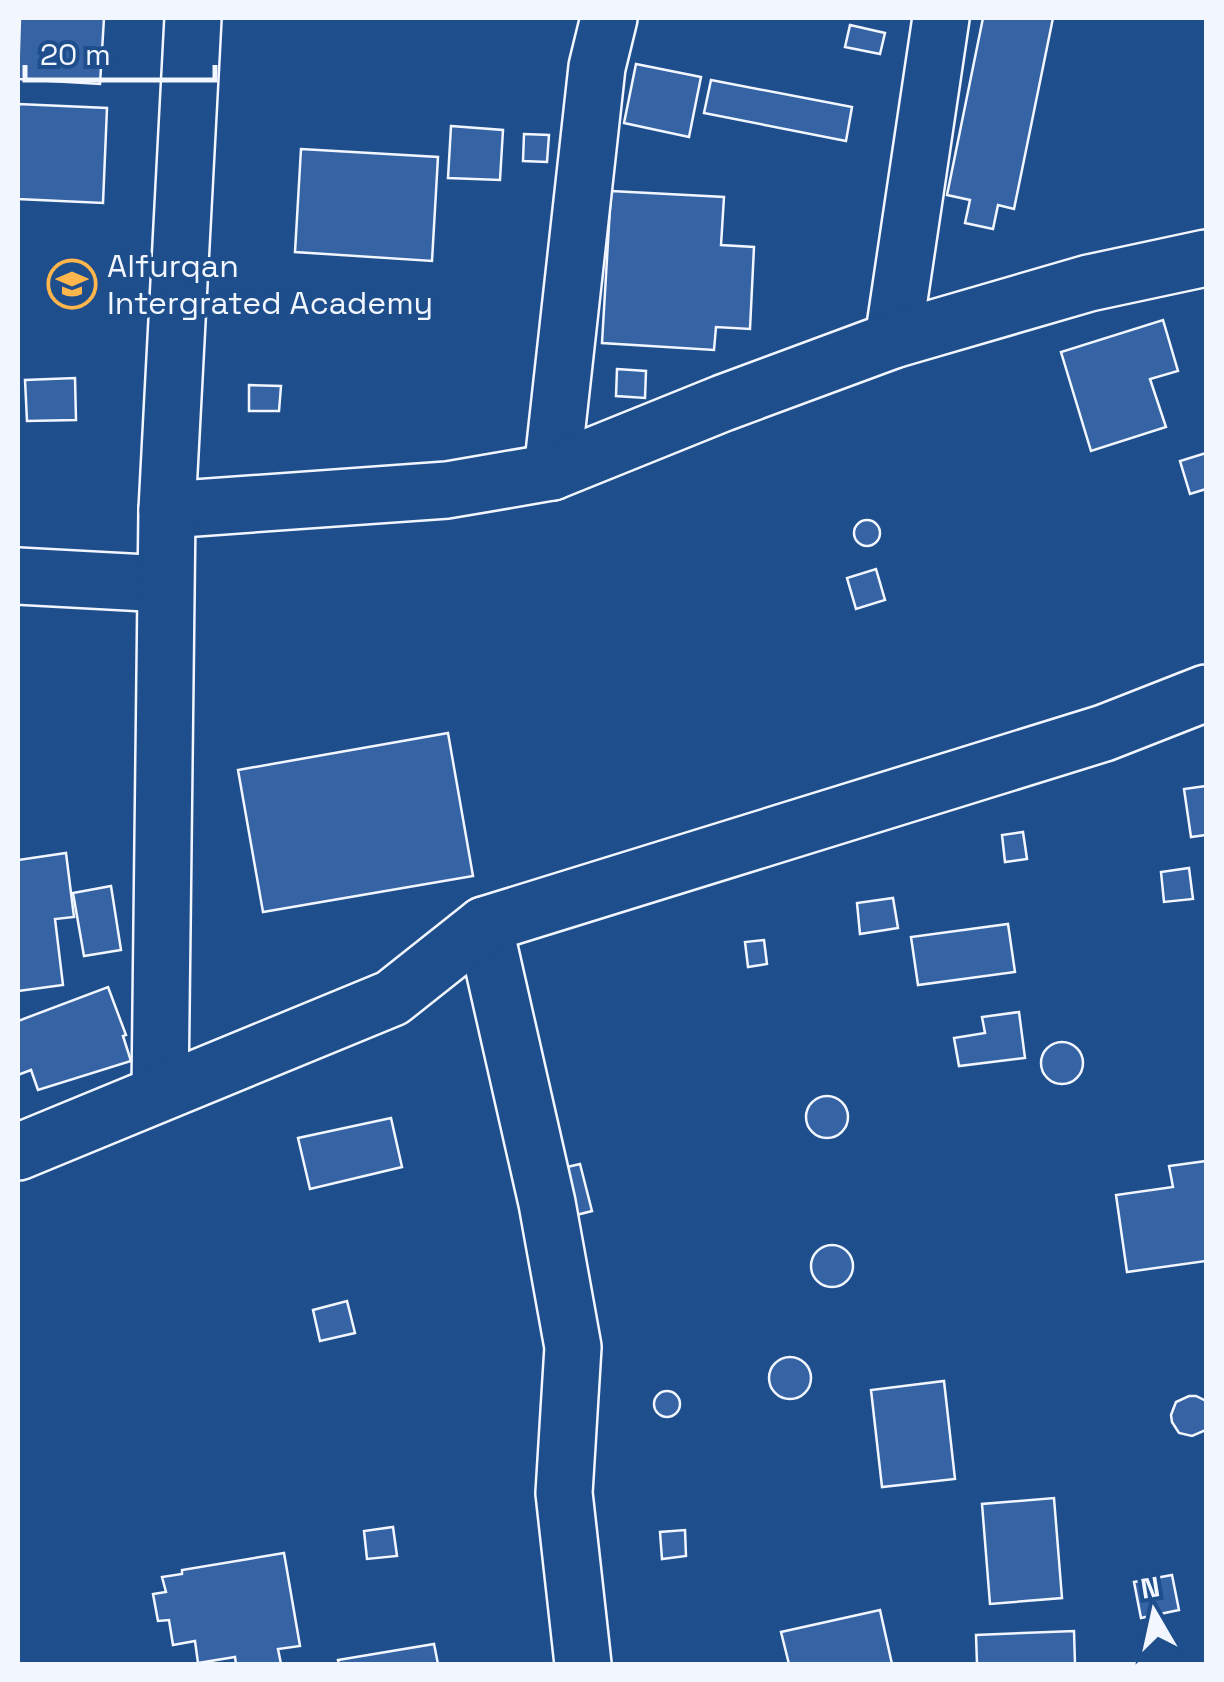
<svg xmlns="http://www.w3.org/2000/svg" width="1224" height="1682" viewBox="0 0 1224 1682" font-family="'Space Grotesk',sans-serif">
<rect width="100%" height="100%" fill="#1f4e8c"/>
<!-- building -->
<g fill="#3563a3" stroke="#f2f6ff" stroke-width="2.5">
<path d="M 20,18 L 104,18 L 100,84 L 18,79 Z"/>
<path d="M 983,18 L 1053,18 L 1014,209 L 998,205 L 993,229 L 965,223 L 970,200 L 947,195 Z"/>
<path d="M 850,25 L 885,33 L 880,54 L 845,47 Z"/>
<path d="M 636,64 L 701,77 L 689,137 L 624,123 Z"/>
<path d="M 711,80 L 852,107 L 846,141 L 704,113 Z"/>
<path d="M 18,104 L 107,108 L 103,203 L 18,199 Z"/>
<path d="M 451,126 L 503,130 L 500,180 L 448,178 Z"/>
<path d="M 524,134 L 549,135 L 547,162 L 523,161 Z"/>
<path d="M 301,149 L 438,157 L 432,261 L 295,252 Z"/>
<path d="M 611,191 L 724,197 L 721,245 L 754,247 L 750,329 L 716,327 L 714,350 L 602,343 Z"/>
<path d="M 1163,320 L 1178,371 L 1150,379 L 1166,427 L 1091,451 L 1061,352 Z"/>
<path d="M 617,369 L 646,371 L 645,398 L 616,396 Z"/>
<path d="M 75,378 L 76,420 L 27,421 L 25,380 Z"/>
<path d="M 249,385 L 281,386 L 279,411 L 249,411 Z"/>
<path d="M 1206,453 L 1206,489 L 1190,494 L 1180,461 Z"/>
<circle cx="867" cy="533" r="13"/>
<path d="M 876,569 L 885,600 L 856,609 L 847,578 Z"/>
<path d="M 448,733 L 473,876 L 263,912 L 238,770 Z"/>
<path d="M 1206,786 L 1206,835 L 1191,837 L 1184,789 Z"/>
<path d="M 1023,832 L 1027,859 L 1005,862 L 1002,835 Z"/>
<path d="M 66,853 L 74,917 L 55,919 L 63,985 L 18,991 L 18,860 Z"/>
<path d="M 1189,868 L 1193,899 L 1164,902 L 1161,872 Z"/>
<path d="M 111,886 L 121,950 L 84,956 L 73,893 Z"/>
<path d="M 893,898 L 898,928 L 860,934 L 857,903 Z"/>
<path d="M 1008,924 L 1015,972 L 918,985 L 911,937 Z"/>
<path d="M 764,940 L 767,964 L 748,967 L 745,942 Z"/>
<path d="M 108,987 L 126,1035 L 123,1036 L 131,1061 L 38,1090 L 31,1070 L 18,1075 L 18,1021 Z"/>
<path d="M 1019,1012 L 1025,1058 L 959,1066 L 954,1038 L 985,1033 L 982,1017 Z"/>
<circle cx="1062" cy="1063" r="21"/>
<circle cx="827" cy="1117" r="21"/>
<path d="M 391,1118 L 402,1167 L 310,1189 L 298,1138 Z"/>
<path d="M 1206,1161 L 1206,1261 L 1127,1272 L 1116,1195 L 1173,1187 L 1169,1166 Z"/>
<path d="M 580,1164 L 592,1211 L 553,1221 L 541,1173 Z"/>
<circle cx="832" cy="1266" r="21"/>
<path d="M 347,1301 L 355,1333 L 320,1341 L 313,1310 Z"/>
<circle cx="790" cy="1378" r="21"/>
<path d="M 944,1381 L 955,1479 L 882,1487 L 871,1390 Z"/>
<circle cx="667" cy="1404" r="13"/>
<path d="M 1189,1396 L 1196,1396 L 1206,1401 L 1206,1430 L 1192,1436 L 1179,1433 L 1172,1422 L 1171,1415 L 1176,1402 Z"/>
<path d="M 1054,1498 L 1062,1598 L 990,1604 L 982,1504 Z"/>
<path d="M 393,1527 L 397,1556 L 367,1559 L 364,1531 Z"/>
<path d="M 685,1530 L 686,1556 L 662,1559 L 660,1532 Z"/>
<path d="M 284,1553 L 300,1646 L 278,1649 L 281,1664 L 236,1664 L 235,1657 L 198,1663 L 195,1641 L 173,1645 L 169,1620 L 158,1621 L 153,1594 L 166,1592 L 162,1577 L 182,1574 L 182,1570 Z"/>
<path d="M 1172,1575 L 1179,1610 L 1141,1618 L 1134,1582 Z"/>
<path d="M 880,1610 L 892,1664 L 789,1664 L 781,1632 Z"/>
<path d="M 1074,1631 L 1075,1664 L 977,1664 L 976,1635 Z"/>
<path d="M 434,1644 L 438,1664 L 339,1664 L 338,1660 Z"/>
</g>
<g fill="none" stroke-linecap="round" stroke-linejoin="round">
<!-- street casing -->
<g stroke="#f2f6ff" stroke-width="60">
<g id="street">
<path d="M 893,340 L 941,18"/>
<path d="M 552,472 L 597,67 L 609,18"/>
<path d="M 167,510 L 447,490 L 552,472 L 723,403 L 893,340 L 1089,283 L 1206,258"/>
<path d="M 18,576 L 165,584"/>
<path d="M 484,925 L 547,1203 L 573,1347 L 564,1493 L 583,1664"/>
<path d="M 160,1092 L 167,510 L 193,18"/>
</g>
</g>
<!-- secondary casing -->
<g stroke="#f2f6ff" stroke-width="60">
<path id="secondary" d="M 18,1152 L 392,998 L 484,925 L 1104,733 L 1206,693"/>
</g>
<!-- street -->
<use href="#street" stroke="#1f4e8c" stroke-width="55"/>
<!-- secondary -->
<use href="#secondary" stroke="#1f4e8c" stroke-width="55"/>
</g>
<!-- icons -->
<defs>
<g id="school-ring" transform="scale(2.5)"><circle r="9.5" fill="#1f4e8c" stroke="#ffb74d" stroke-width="1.5"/><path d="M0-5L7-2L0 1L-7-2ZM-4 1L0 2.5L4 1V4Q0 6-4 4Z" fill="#ffb74d"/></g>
</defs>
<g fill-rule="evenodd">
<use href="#school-ring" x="72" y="284"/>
</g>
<g text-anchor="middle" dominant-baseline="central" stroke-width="8" stroke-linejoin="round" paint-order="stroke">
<!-- poi labels -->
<g font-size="32" fill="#f2f6ff" stroke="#1f4e8c" text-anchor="start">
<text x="107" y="266">Alfurqan<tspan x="107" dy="37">Intergrated Academy</tspan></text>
</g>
</g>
<!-- border -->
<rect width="1224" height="1682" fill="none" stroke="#f2f6ff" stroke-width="40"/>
<!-- north arrow -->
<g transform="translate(1154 1612) rotate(351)" stroke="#1f4e8c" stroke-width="8" paint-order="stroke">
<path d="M0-8L18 38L0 25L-18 38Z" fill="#f2f6ff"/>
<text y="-15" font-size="28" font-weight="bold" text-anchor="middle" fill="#f2f6ff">N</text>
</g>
<!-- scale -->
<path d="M25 65v15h190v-15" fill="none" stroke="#f2f6ff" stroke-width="5"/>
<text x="40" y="65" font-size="30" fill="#f2f6ff" stroke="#1f4e8c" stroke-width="8" paint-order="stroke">20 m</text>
</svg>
